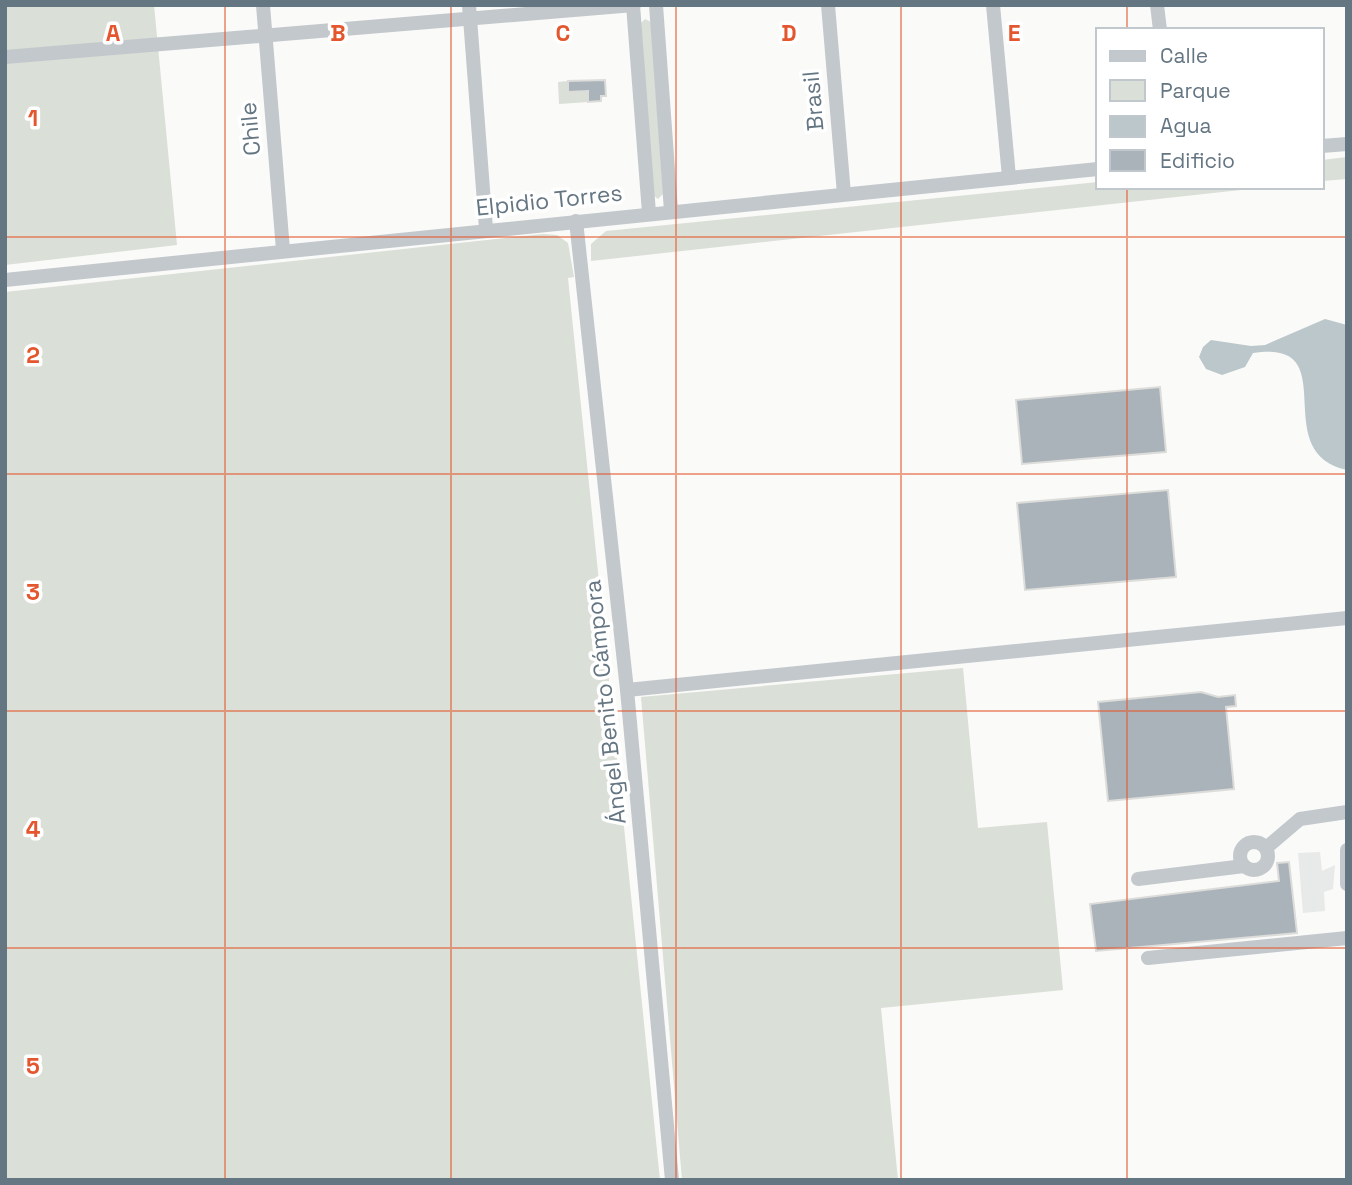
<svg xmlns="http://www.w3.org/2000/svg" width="1352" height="1185" viewBox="0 0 1352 1185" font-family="'Space Grotesk',sans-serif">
<rect width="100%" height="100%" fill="#fafaf8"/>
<!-- built -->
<path fill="#e8e9e9" d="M 1320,852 L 1322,871 L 1335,865 L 1333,889 L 1324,892 L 1325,911 L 1303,913 L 1298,853 Z"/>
<!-- green -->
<g fill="#dadfd7">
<path d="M 5,5 L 154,5 L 177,245 L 5,265 Z"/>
<path d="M 645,19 L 651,22 L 663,194 L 658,199 L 653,195 L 641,23 Z"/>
<path d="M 568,81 L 568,92 L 588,91 L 588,102 L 559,104 L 558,82 Z"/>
<path d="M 1347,157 L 1347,179 L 1322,181 L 1322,160 Z"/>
<path d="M 1098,182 L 1098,187 L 1268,187 L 591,261 L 591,244 L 606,231 Z"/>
<path d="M 543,234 L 557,235 L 568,243 L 574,277 L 568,278 L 660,1180 L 5,1180 L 5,292 Z"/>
<path d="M 963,668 L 978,828 L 1047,822 L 1063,990 L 881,1008 L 898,1180 L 682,1180 L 641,697 Z"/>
</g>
<!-- water -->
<path fill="#bbc7cb" d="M 1325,319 L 1347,325 L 1347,470 C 1265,452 1347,338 1253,353 L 1245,367 L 1222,375 L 1206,369 L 1199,357 L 1203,347 L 1211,340 L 1251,346 L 1265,345 Z"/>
<!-- building -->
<g fill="#aab3b9" stroke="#dcdcda" stroke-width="2">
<path d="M 605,80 L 606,96 L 601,96 L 601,101 L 588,102 L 588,91 L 568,92 L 568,81 Z"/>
<path d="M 1160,387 L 1166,452 L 1022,464 L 1016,400 Z"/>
<path d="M 1168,490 L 1176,577 L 1025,590 L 1017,503 Z"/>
<path d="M 1201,692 L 1218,697 L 1235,695 L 1236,706 L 1226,707 L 1234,789 L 1108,801 L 1098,702 Z"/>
<path d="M 1289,862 L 1297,933 L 1096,951 L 1090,904 L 1279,881 L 1277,863 Z"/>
</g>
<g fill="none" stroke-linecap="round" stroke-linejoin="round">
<!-- minor -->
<g stroke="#c3c8cc" stroke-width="14">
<path d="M 263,5 L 283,250"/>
<path d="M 469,5 L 486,229"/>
<path d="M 633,5 L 649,213"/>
<path d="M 656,5 L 671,211"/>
<path d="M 828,5 L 844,194"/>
<path d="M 993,5 L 1009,177"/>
<path d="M 1157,5 L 1160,30"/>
<path d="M 5,57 L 634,5"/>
<path d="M 1322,146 L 1347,144"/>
<path d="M 576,221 L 627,690 L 672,1180"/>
<path d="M 5,280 L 1098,169"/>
<path d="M 627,690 L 1347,618"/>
<circle cx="1254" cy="856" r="14"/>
<path d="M 1266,848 L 1300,819 L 1347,812"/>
<path d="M 1347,850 L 1347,884"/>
<path d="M 1138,879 L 1244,866"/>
<path d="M 1148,958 L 1347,938"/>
</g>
</g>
<!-- grid -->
<path fill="none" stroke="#e4572e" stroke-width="2" stroke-opacity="0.55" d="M 225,5 L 225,1180M 451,5 L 451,1180M 676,5 L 676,1180M 901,5 L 901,1180M 1127,5 L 1127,30M 1127,187 L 1127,1180M 5,237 L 1347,237M 5,474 L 1347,474M 5,711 L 1347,711M 5,948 L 1347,948"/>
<g text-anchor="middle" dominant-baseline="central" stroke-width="7" stroke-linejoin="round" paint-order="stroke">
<!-- street labels -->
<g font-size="23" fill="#657683" stroke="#fff">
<text transform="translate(813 101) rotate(-95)">Brasil</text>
<text transform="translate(250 129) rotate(-95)">Chile</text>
<text transform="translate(549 200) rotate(-6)">Elpidio Torres</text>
<text transform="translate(605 702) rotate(-96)">Ángel Benito Cámpora</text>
</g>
</g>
<g font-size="23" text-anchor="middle" font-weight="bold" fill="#e4572e" stroke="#fff" stroke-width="7" stroke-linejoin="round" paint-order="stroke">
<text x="113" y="41">A</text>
<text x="338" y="41">B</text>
<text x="563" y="41">C</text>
<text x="789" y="41">D</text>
<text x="1014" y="41">E</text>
<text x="33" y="126">1</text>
<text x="33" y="363">2</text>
<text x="33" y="600">3</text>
<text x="33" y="837">4</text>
<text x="33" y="1074">5</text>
</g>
<!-- border -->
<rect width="1352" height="1185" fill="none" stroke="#657683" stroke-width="14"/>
<!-- legend -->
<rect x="1096" y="28" width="228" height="161" fill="#ffffff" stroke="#c1c8cd" stroke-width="2"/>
<rect x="1110" y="51" width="35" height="10" fill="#c3c8cc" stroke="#c1c8cd" stroke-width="2"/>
<text x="1160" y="63" font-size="21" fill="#657683">Calle</text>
<rect x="1110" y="80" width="35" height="21" fill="#dadfd7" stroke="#c1c8cd" stroke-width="2"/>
<text x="1160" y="98" font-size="21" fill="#657683">Parque</text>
<rect x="1110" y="116" width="35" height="21" fill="#bbc7cb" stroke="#c1c8cd" stroke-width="2"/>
<text x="1160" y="133" font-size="21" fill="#657683">Agua</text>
<rect x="1110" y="150" width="35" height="21" fill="#aab3b9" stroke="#c1c8cd" stroke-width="2"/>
<text x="1160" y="168" font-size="21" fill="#657683">Edificio</text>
</svg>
